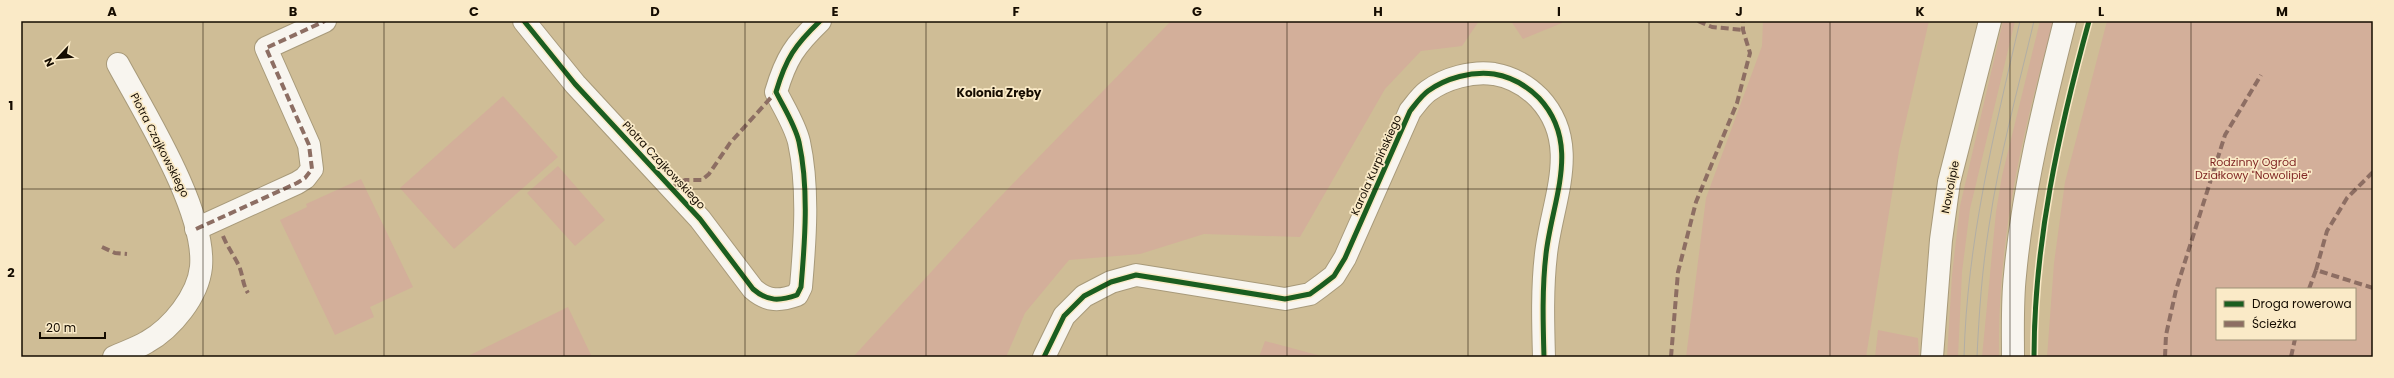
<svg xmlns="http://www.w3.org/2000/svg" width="2394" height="378" viewBox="0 0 2394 378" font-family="Poppins,sans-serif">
<rect width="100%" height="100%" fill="#cfbd96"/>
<!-- green -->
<g fill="#d3af9a" fill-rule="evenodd">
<path d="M 1171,21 L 1479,21 L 1462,46 L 1421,51 L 1385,89 L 1300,237 L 1204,234 L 1140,254 L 1069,260 L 1025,313 L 1006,357 L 853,357 L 1000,197 Z"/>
<path d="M 1511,21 L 1562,21 L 1562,23 L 1523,39 Z"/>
<path d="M 1763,21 L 1929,21 L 1899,150 L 1866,357 L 1686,357 L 1706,198 L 1762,46 Z"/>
<path d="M 2003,21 L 2015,21 L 1970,209 L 1962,272 L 1958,357 L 1947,357 L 1952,275 L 1960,206 Z"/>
<path d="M 2040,21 L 2054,21 C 2022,131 1997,242 1999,357 L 1982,357 L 1996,212 L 2002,176 Z"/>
<path d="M 2107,21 L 2373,21 L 2373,357 L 2047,357 L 2054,263 L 2065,182 ZM 2217,289 L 2355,289 L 2355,339 L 2217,339 Z"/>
<path d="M 503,96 L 558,157 L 454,249 L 400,188 Z"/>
<path d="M 558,166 L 605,220 L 575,246 L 527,193 Z"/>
<path d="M 361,179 L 413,287 L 370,307 L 374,317 L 335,335 L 280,220 L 307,207 L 306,204 Z"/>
<path d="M 568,307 L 592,357 L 466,357 Z"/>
<path d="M 1878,330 L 1918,338 L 1919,357 L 1875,357 Z"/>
<path d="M 1265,341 L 1321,356 L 1320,357 L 1259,357 Z"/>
</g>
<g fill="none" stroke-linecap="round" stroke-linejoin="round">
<!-- street casing -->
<g stroke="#a89a7a" stroke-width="24">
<g id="street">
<path d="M 524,21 L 575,84 L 700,219 L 753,289 C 768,302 780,301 797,295 L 801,287 C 805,241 809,188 799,142 C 795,125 784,108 776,92 C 786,58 795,45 820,21"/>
<path d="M 196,229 L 297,183 L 305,178 L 312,169 L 309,145 L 266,48 L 325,21"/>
<path d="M 114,357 C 125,352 137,348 147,342 C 172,328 198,296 201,267 C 206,211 145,114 118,64"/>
<path d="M 1044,357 L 1064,316 L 1084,296 L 1111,282 L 1136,275 L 1285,299 L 1310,294 L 1321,286 L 1334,276 L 1345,258 L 1410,111 C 1415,105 1421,96 1428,91 C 1446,78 1472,71 1494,74 C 1512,77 1526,85 1539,98 C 1582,144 1552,200 1546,254 C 1542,288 1543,323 1544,357"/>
</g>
</g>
<!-- secondary casing -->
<g stroke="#a89a7a" stroke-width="24">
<g id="secondary">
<path d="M 1932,357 L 1941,240 L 1949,182 L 1990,21"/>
<path d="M 2013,357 C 2013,330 2012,302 2015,275 C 2023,189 2044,104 2065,21"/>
</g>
</g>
<!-- street -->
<use href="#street" stroke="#f8f5ef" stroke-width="22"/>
<!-- secondary -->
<use href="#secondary" stroke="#f8f5ef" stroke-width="22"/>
<!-- tram -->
<g stroke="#b2aea5" stroke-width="1">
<path d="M 1964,357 C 1967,242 1994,133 2020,21"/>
<path d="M 1977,357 C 1979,313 1982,270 1989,226 C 1999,157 2018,89 2034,21"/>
</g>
<!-- quiet -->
<g stroke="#8d6e63" stroke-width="4" stroke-dasharray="8 4" stroke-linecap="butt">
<path d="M 1698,21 L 1712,27 L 1743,30"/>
<path d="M 2373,172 L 2347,198 L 2327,231 L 2316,270 L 2373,288"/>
<path d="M 671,187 L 685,180 L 702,180 L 709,174 L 730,143 L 776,92"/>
<path d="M 196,229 L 297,183 L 305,178 L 312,169 L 309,145 L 266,48 L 325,21"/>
<path d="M 223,236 C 227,246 233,254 238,264 C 243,273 242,284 248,293"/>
<path d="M 102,247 L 115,253 L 127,254"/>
<path d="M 2309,289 L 2316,270"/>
<path d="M 1671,357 L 1678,272 L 1696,202 L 1737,103 L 1750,53 L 1743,30 L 1743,21"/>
<path d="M 2165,357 L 2166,335 L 2176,290 L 2225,135 L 2261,75"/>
<path d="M 2291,357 L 2295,339"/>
</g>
<!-- cycleway casing -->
<g stroke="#faeac7" stroke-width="8">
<g id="cycleway">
<path d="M 524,21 L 575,84 L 700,219 L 753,289 C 768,302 780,301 797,295 L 801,287 C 805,241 809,188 799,142 C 795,125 784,108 776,92 C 786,58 795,45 820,21"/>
<path d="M 1044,357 L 1064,316 L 1084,296 L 1111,282 L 1136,275 L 1285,299 L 1310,294 L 1321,286 L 1334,276 L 1345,258 L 1410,111 C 1415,105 1421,96 1428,91 C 1446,78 1472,71 1494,74 C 1512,77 1526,85 1539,98 C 1582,144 1552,200 1546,254 C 1542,288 1543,323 1544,357"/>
<path d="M 2034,357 C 2034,243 2059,130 2089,21"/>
</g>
</g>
<!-- cycleway -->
<use href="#cycleway" stroke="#1b5e20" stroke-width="5"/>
</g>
<!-- grid -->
<path fill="none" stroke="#150c00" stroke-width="1" stroke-opacity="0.55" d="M 203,21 L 203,357M 384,21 L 384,357M 564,21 L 564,357M 745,21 L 745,357M 926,21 L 926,357M 1107,21 L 1107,357M 1287,21 L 1287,357M 1468,21 L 1468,357M 1649,21 L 1649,357M 1830,21 L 1830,357M 2010,21 L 2010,357M 2191,21 L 2191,357M 21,189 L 2373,189"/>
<g text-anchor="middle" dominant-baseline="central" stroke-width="3.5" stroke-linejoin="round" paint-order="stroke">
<!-- street labels -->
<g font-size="11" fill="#150c00" stroke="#faeac7">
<text transform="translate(160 145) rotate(63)">Piotra Czajkowskiego</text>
<text transform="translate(664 165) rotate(47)">Piotra Czajkowskiego</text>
<text transform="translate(1376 165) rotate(-66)">Karola Kurpińskiego</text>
<text transform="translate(1950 187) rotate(-79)">Nowolipie</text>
</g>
<!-- park labels -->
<g font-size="11" fill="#812826" stroke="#faeac7">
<text x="2253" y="162">Rodzinny Ogród<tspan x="2253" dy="13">Działkowy "Nowolipie"</tspan></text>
</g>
<!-- neighbourhood labels -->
<g font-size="12" font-weight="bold" fill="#150c00" stroke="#faeac7">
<text x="999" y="92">Kolonia Zręby</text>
</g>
</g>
<!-- border -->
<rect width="2394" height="378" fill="none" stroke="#faeac7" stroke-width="44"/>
<!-- legend -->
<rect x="2216" y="288" width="140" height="52" fill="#faeac7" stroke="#9e9177"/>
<rect x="2224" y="301" width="20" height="6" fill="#1b5e20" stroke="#9e9177"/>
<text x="2252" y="308" font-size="12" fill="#150c00">Droga rowerowa</text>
<rect x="2224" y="321" width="20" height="6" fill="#8d6e63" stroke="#9e9177"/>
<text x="2252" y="328" font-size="12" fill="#150c00">Ścieżka</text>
<!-- north arrow -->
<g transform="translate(58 58) rotate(244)" stroke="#faeac7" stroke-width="3" paint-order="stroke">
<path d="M0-3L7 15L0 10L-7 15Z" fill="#150c00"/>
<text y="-6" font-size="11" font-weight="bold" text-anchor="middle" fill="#150c00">N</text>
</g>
<!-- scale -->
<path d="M40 332v6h65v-6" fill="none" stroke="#150c00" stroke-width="2"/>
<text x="46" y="332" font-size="12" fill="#150c00" stroke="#faeac7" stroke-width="3" paint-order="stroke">20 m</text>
<rect x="22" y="22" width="2350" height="334" fill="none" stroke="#150c00" stroke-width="1.5"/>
<g font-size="13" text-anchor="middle" font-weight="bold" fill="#150c00">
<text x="112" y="16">A</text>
<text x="293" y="16">B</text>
<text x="474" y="16">C</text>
<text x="655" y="16">D</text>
<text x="835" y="16">E</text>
<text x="1016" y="16">F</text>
<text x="1197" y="16">G</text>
<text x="1378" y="16">H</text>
<text x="1559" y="16">I</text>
<text x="1739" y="16">J</text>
<text x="1920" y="16">K</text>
<text x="2101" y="16">L</text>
<text x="2282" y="16">M</text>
<text x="11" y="110">1</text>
<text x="11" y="277">2</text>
</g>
</svg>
